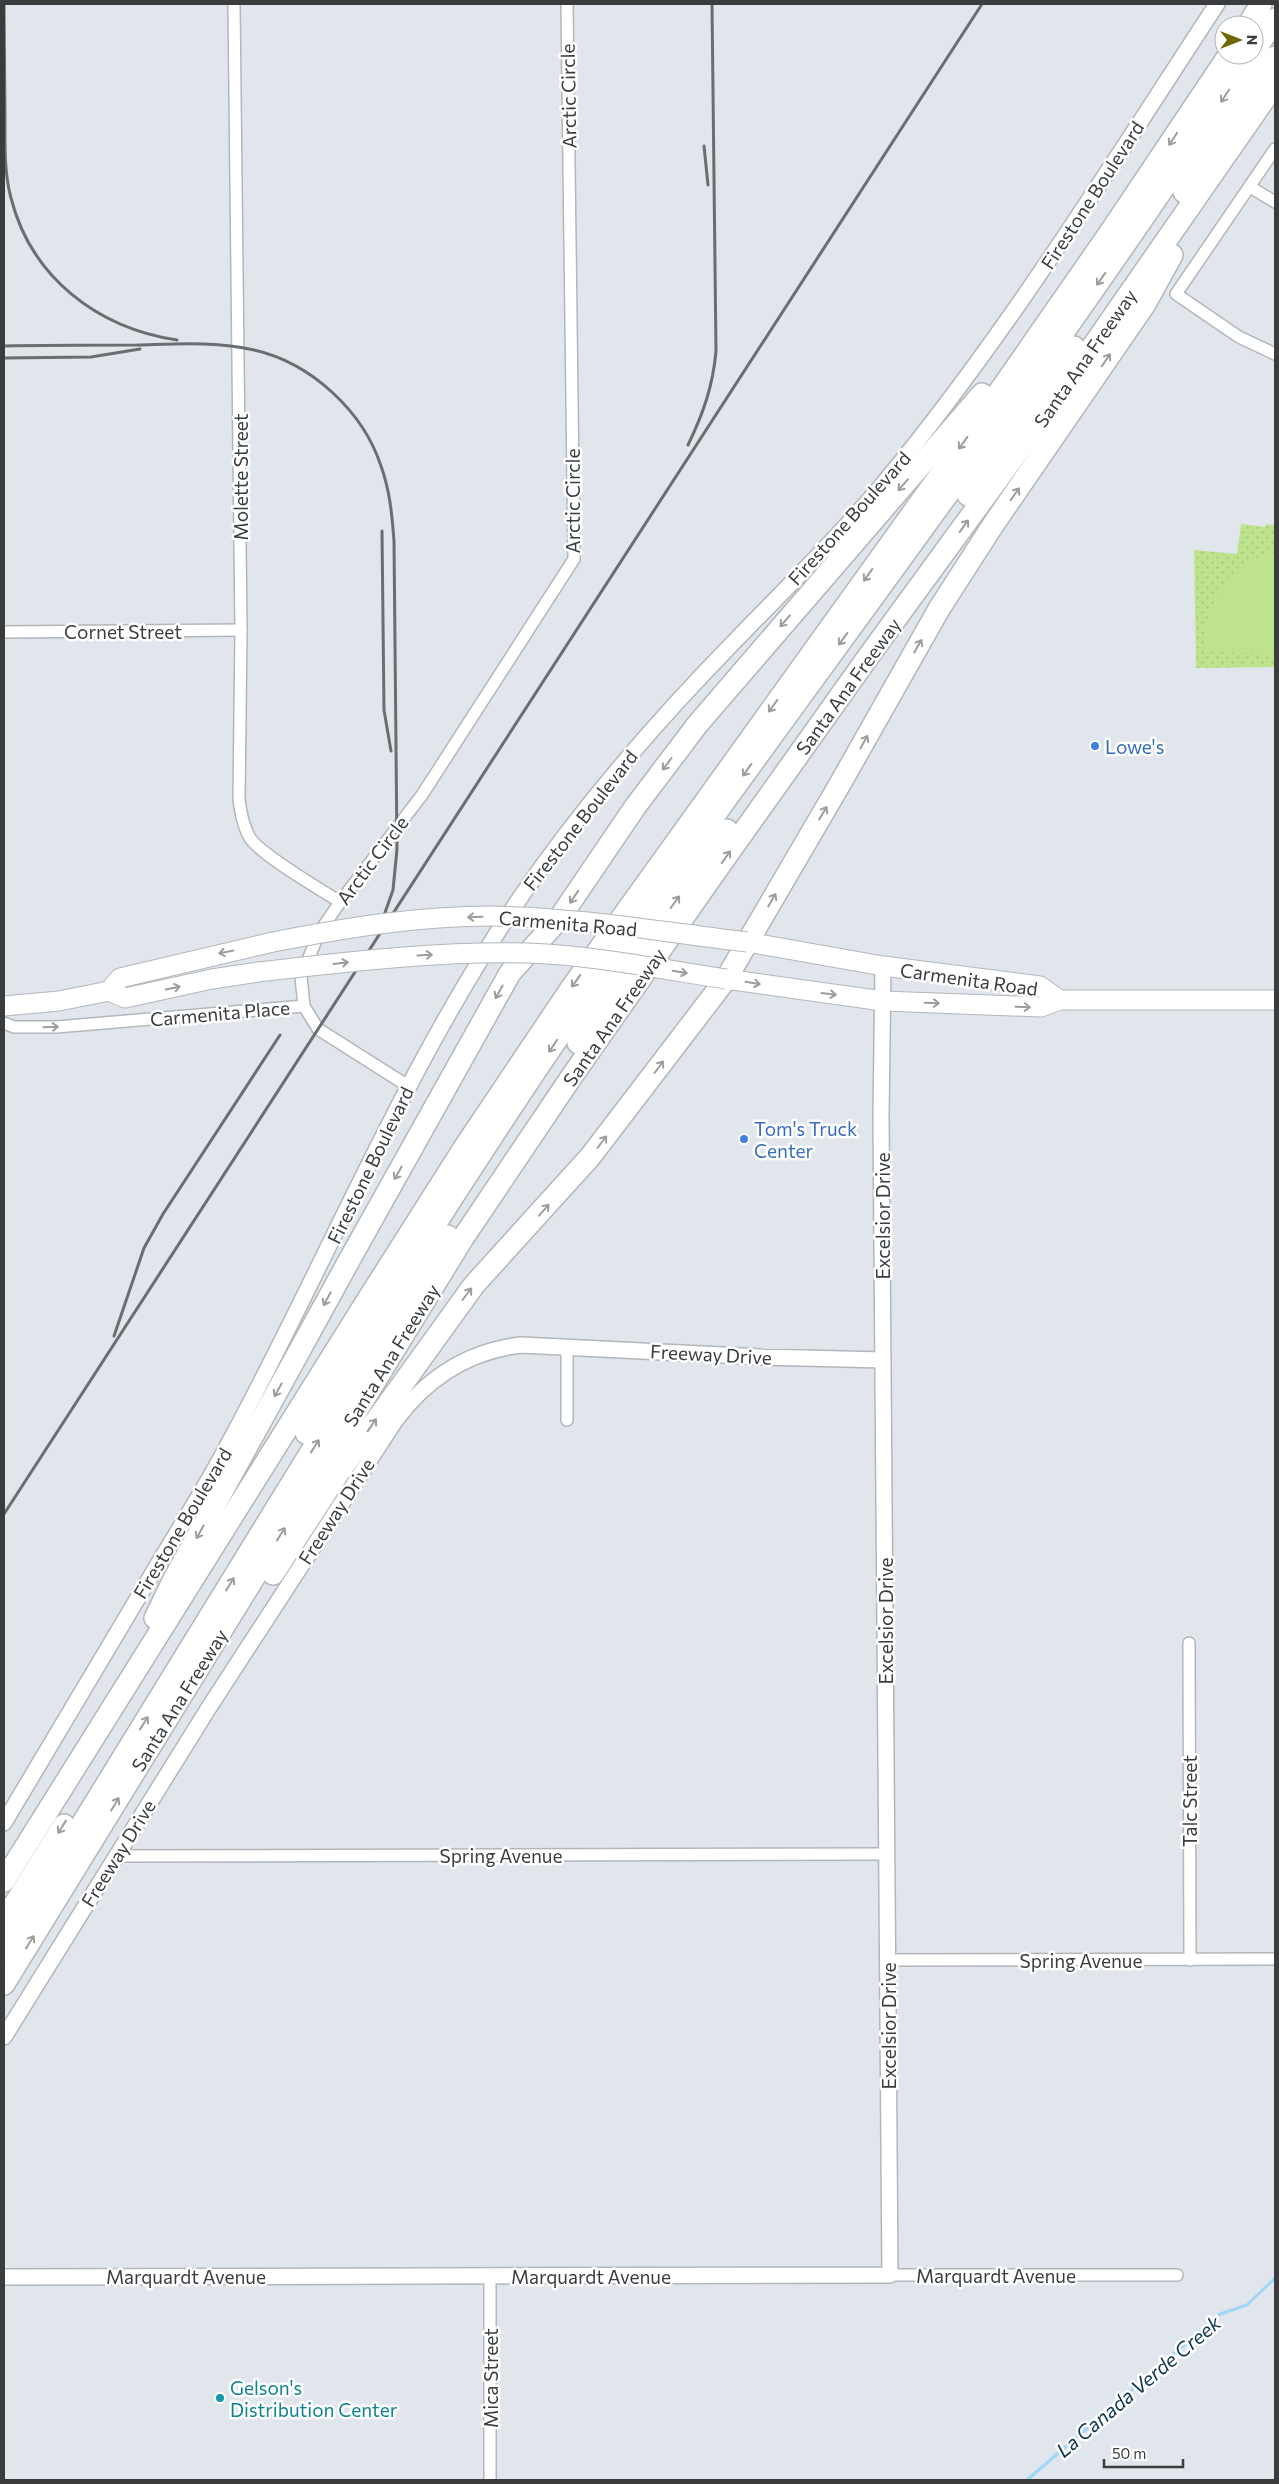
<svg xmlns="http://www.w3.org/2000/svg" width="1279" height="2484" viewBox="0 0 1279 2484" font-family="Commissioner,sans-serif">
<defs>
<pattern id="park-dots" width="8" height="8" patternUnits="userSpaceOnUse" patternTransform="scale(1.25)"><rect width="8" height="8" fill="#bee38d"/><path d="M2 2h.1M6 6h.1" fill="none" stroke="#a4c47b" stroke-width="1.8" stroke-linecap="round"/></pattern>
</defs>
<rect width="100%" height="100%" fill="#e0e6eb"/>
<!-- park -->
<path fill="url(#park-dots)" d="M 1241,524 L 1265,527 L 1266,524 L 1275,525 L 1275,667 L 1196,668 L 1194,550 L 1237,554 Z"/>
<!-- pitch -->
<path fill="#bee38d" d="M 1275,552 L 1275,653 L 1204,652 L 1206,626 L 1222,585 L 1248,561 Z"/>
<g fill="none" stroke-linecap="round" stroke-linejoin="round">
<!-- stream -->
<path stroke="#9fd6fb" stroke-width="3" d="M 1027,2480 L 1220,2314 L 1247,2305 L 1275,2278"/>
<!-- minor casing -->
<g stroke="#b1b7bb" stroke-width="14">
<g id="minor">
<path d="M 234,4 L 241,630 L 239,800 C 241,813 243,826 250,838 C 261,855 320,889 340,902"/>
<path d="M 1275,149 L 1176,294 L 1239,337 L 1275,354"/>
<path d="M 1250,187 L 1275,202"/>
<path d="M 4,632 L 241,630"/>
<path d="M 4,1023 L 14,1027 L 56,1027 L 304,1006"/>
<path d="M 408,1086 L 318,1029 L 304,1006 L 301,977 L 319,933 L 340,902 L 422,795 L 574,559 L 567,4"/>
<path d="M 567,1347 L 567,1420"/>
<path d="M 1189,1643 L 1190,1960"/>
<path d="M 116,1856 L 887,1854"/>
<path d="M 887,1960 L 1275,1959"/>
<path d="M 890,2275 L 1177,2275"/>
<path d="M 490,2276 L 490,2480"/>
</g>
</g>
<!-- tertiary casing -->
<g stroke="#b1b7bb" stroke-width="18">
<g id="tertiary">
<path d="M 4,1823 C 53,1741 102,1659 151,1576 C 177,1532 205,1489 229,1443 C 327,1262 404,1069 520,898 C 582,807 655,723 732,644 C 783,591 836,540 883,484 C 1008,333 1110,167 1217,4"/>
<path d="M 4,2037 L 208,1709 L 395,1421 C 426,1379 468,1351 521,1345 L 762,1357 L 883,1360"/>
<path d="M 4,2277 L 890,2275 L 881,1115 L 883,966"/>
</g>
</g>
<!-- primary casing -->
<g stroke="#b1b7bb" stroke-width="21">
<g id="primary">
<path d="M 747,942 L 883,966 L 1040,986 L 1060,1000"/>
<path d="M 726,979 L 883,1001 L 1041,1007 L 1060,1000 L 1275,1000"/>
<path d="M 109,991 L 120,978 L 273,942"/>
<path d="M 4,1006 L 59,1001 L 109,991 L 125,998 L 212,979 L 258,972"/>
</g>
</g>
<!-- motorway casing -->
<g stroke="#b1b7bb" stroke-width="24">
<g id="motorway">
<path d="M 1248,25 L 1261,4"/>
<path d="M 1254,52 L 1275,19"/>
<path d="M 1184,192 L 1275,57"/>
<path d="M 968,495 L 1074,347"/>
<path d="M 578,1043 L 727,830"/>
<path d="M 306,1433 C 413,1255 525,1081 645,912 C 848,627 1061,349 1252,55"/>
<path d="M 273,1574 L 339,1472 L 474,1285 L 590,1157 L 726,979 L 840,784 L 939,609 L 993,525 L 1145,304 L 1172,255"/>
<path d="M 155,1618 L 174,1579 L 351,1257 L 510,973 L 559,919 L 635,807 L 697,725 L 982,394"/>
<path d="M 4,1881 L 365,1304 L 466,1145 L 570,990 L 981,418 L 1111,231 L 1229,55"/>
<path d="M 4,1921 L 64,1825"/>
<path d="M 4,1951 L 359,1374 L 448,1236"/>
<path d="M 4,1984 L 463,1238 L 572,1076 L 720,865 L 868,657 L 1054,402 L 1275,84"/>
</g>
</g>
<!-- minor -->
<use href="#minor" stroke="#fff" stroke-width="11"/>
<!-- tertiary -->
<use href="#tertiary" stroke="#fff" stroke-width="15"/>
<!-- primary -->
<use href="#primary" stroke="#fff" stroke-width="19"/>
<!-- motorway -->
<use href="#motorway" stroke="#fff" stroke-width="21"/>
<!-- rail -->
<g stroke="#6b6e71" stroke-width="3">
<path d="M 4,4 C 4,42 5,80 5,118 C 5,145 4,172 11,198 C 31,277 97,328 177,340"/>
<path d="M 704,146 L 708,185"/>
<path d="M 4,346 C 48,345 93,345 137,345 C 176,344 216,341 254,350 C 311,363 363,411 381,466 C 390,491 392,515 394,541 L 397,849 L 393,890 L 382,921"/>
<path d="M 4,358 L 91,357 L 140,349"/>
<path d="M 688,445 C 703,414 713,386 716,351 L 712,4"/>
<path d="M 382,531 L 384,710 L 391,751"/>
<path d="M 114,1336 L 144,1248 L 163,1214 L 280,1035"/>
<path d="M 4,1514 L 982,4"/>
</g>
<!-- primary-bridge casing -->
<g stroke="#b1b7bb" stroke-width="21" stroke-linecap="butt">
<g id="primary-bridge">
<path d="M 273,942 C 345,928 418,916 491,916 C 577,917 663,932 747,942"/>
<path d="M 258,972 C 347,962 436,951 526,953 C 593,955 660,969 726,979"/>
</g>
</g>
<!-- primary-bridge -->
<use href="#primary-bridge" stroke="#fff" stroke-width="19"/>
</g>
<!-- one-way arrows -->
<defs><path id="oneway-shaft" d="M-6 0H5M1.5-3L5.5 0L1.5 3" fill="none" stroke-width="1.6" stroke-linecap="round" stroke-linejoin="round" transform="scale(1.25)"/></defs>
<g stroke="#9c9e9e">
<use href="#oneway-shaft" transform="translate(1225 96) rotate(123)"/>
<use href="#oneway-shaft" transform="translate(1173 139) rotate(124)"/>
<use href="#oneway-shaft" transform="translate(1101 279) rotate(125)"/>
<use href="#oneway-shaft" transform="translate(1106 360) rotate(-56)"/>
<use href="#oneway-shaft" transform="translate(963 443) rotate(126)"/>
<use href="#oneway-shaft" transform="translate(903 485) rotate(131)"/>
<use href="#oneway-shaft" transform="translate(1015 494) rotate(-55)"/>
<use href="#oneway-shaft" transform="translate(964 526) rotate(-54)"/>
<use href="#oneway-shaft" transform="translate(868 575) rotate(126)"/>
<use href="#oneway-shaft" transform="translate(785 621) rotate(131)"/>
<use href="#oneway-shaft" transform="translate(843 639) rotate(126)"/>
<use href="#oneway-shaft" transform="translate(918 646) rotate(-60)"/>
<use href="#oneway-shaft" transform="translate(773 706) rotate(126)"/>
<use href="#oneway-shaft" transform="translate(864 742) rotate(-61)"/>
<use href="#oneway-shaft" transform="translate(667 764) rotate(127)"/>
<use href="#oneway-shaft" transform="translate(747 770) rotate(126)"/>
<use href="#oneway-shaft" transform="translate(823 813) rotate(-59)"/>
<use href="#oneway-shaft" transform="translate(726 857) rotate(-55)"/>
<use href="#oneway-shaft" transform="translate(574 897) rotate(124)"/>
<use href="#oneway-shaft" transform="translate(772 900) rotate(-60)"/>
<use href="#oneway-shaft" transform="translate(675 902) rotate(-54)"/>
<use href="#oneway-shaft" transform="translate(475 917) rotate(178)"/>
<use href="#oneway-shaft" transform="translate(226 952) rotate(168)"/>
<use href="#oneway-shaft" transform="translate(425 955) rotate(-3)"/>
<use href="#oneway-shaft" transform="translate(341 963) rotate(-7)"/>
<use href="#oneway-shaft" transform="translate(680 972) rotate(9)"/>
<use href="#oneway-shaft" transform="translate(576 981) rotate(126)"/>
<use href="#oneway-shaft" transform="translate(753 983) rotate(9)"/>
<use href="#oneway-shaft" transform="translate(173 988) rotate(-12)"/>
<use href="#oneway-shaft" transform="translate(499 992) rotate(119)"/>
<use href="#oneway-shaft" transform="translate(829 994) rotate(7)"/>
<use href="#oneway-shaft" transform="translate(932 1003) rotate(2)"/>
<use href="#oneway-shaft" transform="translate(1023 1007) rotate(2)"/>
<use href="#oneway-shaft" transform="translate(51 1027) rotate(-2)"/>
<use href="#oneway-shaft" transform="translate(553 1046) rotate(124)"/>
<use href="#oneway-shaft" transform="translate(659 1067) rotate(-53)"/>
<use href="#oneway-shaft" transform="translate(602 1142) rotate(-53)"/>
<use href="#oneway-shaft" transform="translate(398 1173) rotate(120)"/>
<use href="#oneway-shaft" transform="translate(544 1210) rotate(-49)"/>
<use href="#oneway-shaft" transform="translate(467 1294) rotate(-53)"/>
<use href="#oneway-shaft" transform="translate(327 1299) rotate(119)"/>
<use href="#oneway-shaft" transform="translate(278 1390) rotate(119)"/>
<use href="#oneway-shaft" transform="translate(372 1425) rotate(-55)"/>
<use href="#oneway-shaft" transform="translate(315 1446) rotate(-58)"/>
<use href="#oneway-shaft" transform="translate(200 1532) rotate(119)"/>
<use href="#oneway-shaft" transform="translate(281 1534) rotate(-58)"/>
<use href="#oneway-shaft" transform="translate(230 1584) rotate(-59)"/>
<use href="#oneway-shaft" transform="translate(144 1723) rotate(-58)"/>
<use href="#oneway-shaft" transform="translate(115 1804) rotate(-59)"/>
<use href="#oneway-shaft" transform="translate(62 1827) rotate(122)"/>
<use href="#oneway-shaft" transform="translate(30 1942) rotate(-58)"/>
</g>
<!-- markers -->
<g fill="#3f7fe0" stroke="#fff" stroke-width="2">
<circle cx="1095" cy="746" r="5"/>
<circle cx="744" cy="1139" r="5"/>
</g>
<circle fill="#0f9aa8" stroke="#fff" stroke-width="2" cx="220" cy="2398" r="5"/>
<g text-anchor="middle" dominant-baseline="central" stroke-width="5" stroke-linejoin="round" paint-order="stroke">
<!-- street labels -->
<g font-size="19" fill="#3a3c3e" stroke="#fff">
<text transform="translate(568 96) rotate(-91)">Arctic Circle</text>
<text transform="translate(1092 195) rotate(-57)">Firestone Boulevard</text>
<text transform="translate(1085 358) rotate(-55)">Santa Ana Freeway</text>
<text transform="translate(240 477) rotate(-90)">Molette Street</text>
<text transform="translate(572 501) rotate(-90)">Arctic Circle</text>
<text transform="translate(849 518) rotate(-48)">Firestone Boulevard</text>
<text x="123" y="631">Cornet Street</text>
<text transform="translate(848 686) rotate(-54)">Santa Ana Freeway</text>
<text transform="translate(580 820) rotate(-52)">Firestone Boulevard</text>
<text transform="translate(372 860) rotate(-53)">Arctic Circle</text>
<text transform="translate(568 923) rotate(5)">Carmenita Road</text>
<text transform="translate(969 979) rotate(8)">Carmenita Road</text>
<text transform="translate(220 1013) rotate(-5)">Carmenita Place</text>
<text transform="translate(614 1017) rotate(-55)">Santa Ana Freeway</text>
<text transform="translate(370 1165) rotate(-64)">Firestone Boulevard</text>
<text transform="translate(882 1216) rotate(-90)">Excelsior Drive</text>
<text transform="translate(711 1354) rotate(3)">Freeway Drive</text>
<text transform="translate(391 1355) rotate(-58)">Santa Ana Freeway</text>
<text transform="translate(336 1511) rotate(-57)">Freeway Drive</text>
<text transform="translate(182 1523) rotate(-59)">Firestone Boulevard</text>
<text transform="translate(885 1621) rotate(-90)">Excelsior Drive</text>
<text transform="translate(179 1700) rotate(-58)">Santa Ana Freeway</text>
<text transform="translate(1189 1801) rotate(-90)">Talc Street</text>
<text transform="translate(118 1853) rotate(-58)">Freeway Drive</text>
<text x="501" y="1855">Spring Avenue</text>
<text x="1081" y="1960">Spring Avenue</text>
<text transform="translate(888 2026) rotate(-90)">Excelsior Drive</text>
<text x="996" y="2275">Marquardt Avenue</text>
<text x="186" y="2276">Marquardt Avenue</text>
<text x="591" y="2276">Marquardt Avenue</text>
<text transform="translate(490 2378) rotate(-90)">Mica Street</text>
</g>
<!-- shop labels -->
<g font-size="19" fill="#366cbe" stroke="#fff" text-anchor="start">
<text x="1105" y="746">Lowe's</text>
<text x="754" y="1128">Tom's Truck<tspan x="754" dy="22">Center</tspan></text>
</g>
<!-- culture labels -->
<g font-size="19" fill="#0d838f" stroke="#fff" text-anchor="start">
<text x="230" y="2387">Gelson's<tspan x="230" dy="22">Distribution Center</tspan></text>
</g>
<!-- water labels -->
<g font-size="20" font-style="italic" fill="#0c3750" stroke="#fff">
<text transform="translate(1138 2386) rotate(-40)">La Canada Verde Creek</text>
</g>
</g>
<!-- border -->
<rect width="1279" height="2484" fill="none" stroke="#3a3c3e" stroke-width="10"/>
<!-- north arrow -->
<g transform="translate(1239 40) rotate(90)"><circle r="24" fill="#ffffff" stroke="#b0b1b2"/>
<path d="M0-4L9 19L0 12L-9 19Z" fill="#6c6700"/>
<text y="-8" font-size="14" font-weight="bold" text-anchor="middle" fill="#3a3c3e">N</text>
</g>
<!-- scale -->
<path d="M1104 2459v8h79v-8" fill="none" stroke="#3a3c3e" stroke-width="2.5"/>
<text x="1112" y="2459" font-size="15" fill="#3a3c3e" stroke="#ffffff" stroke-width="4" paint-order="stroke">50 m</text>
</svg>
